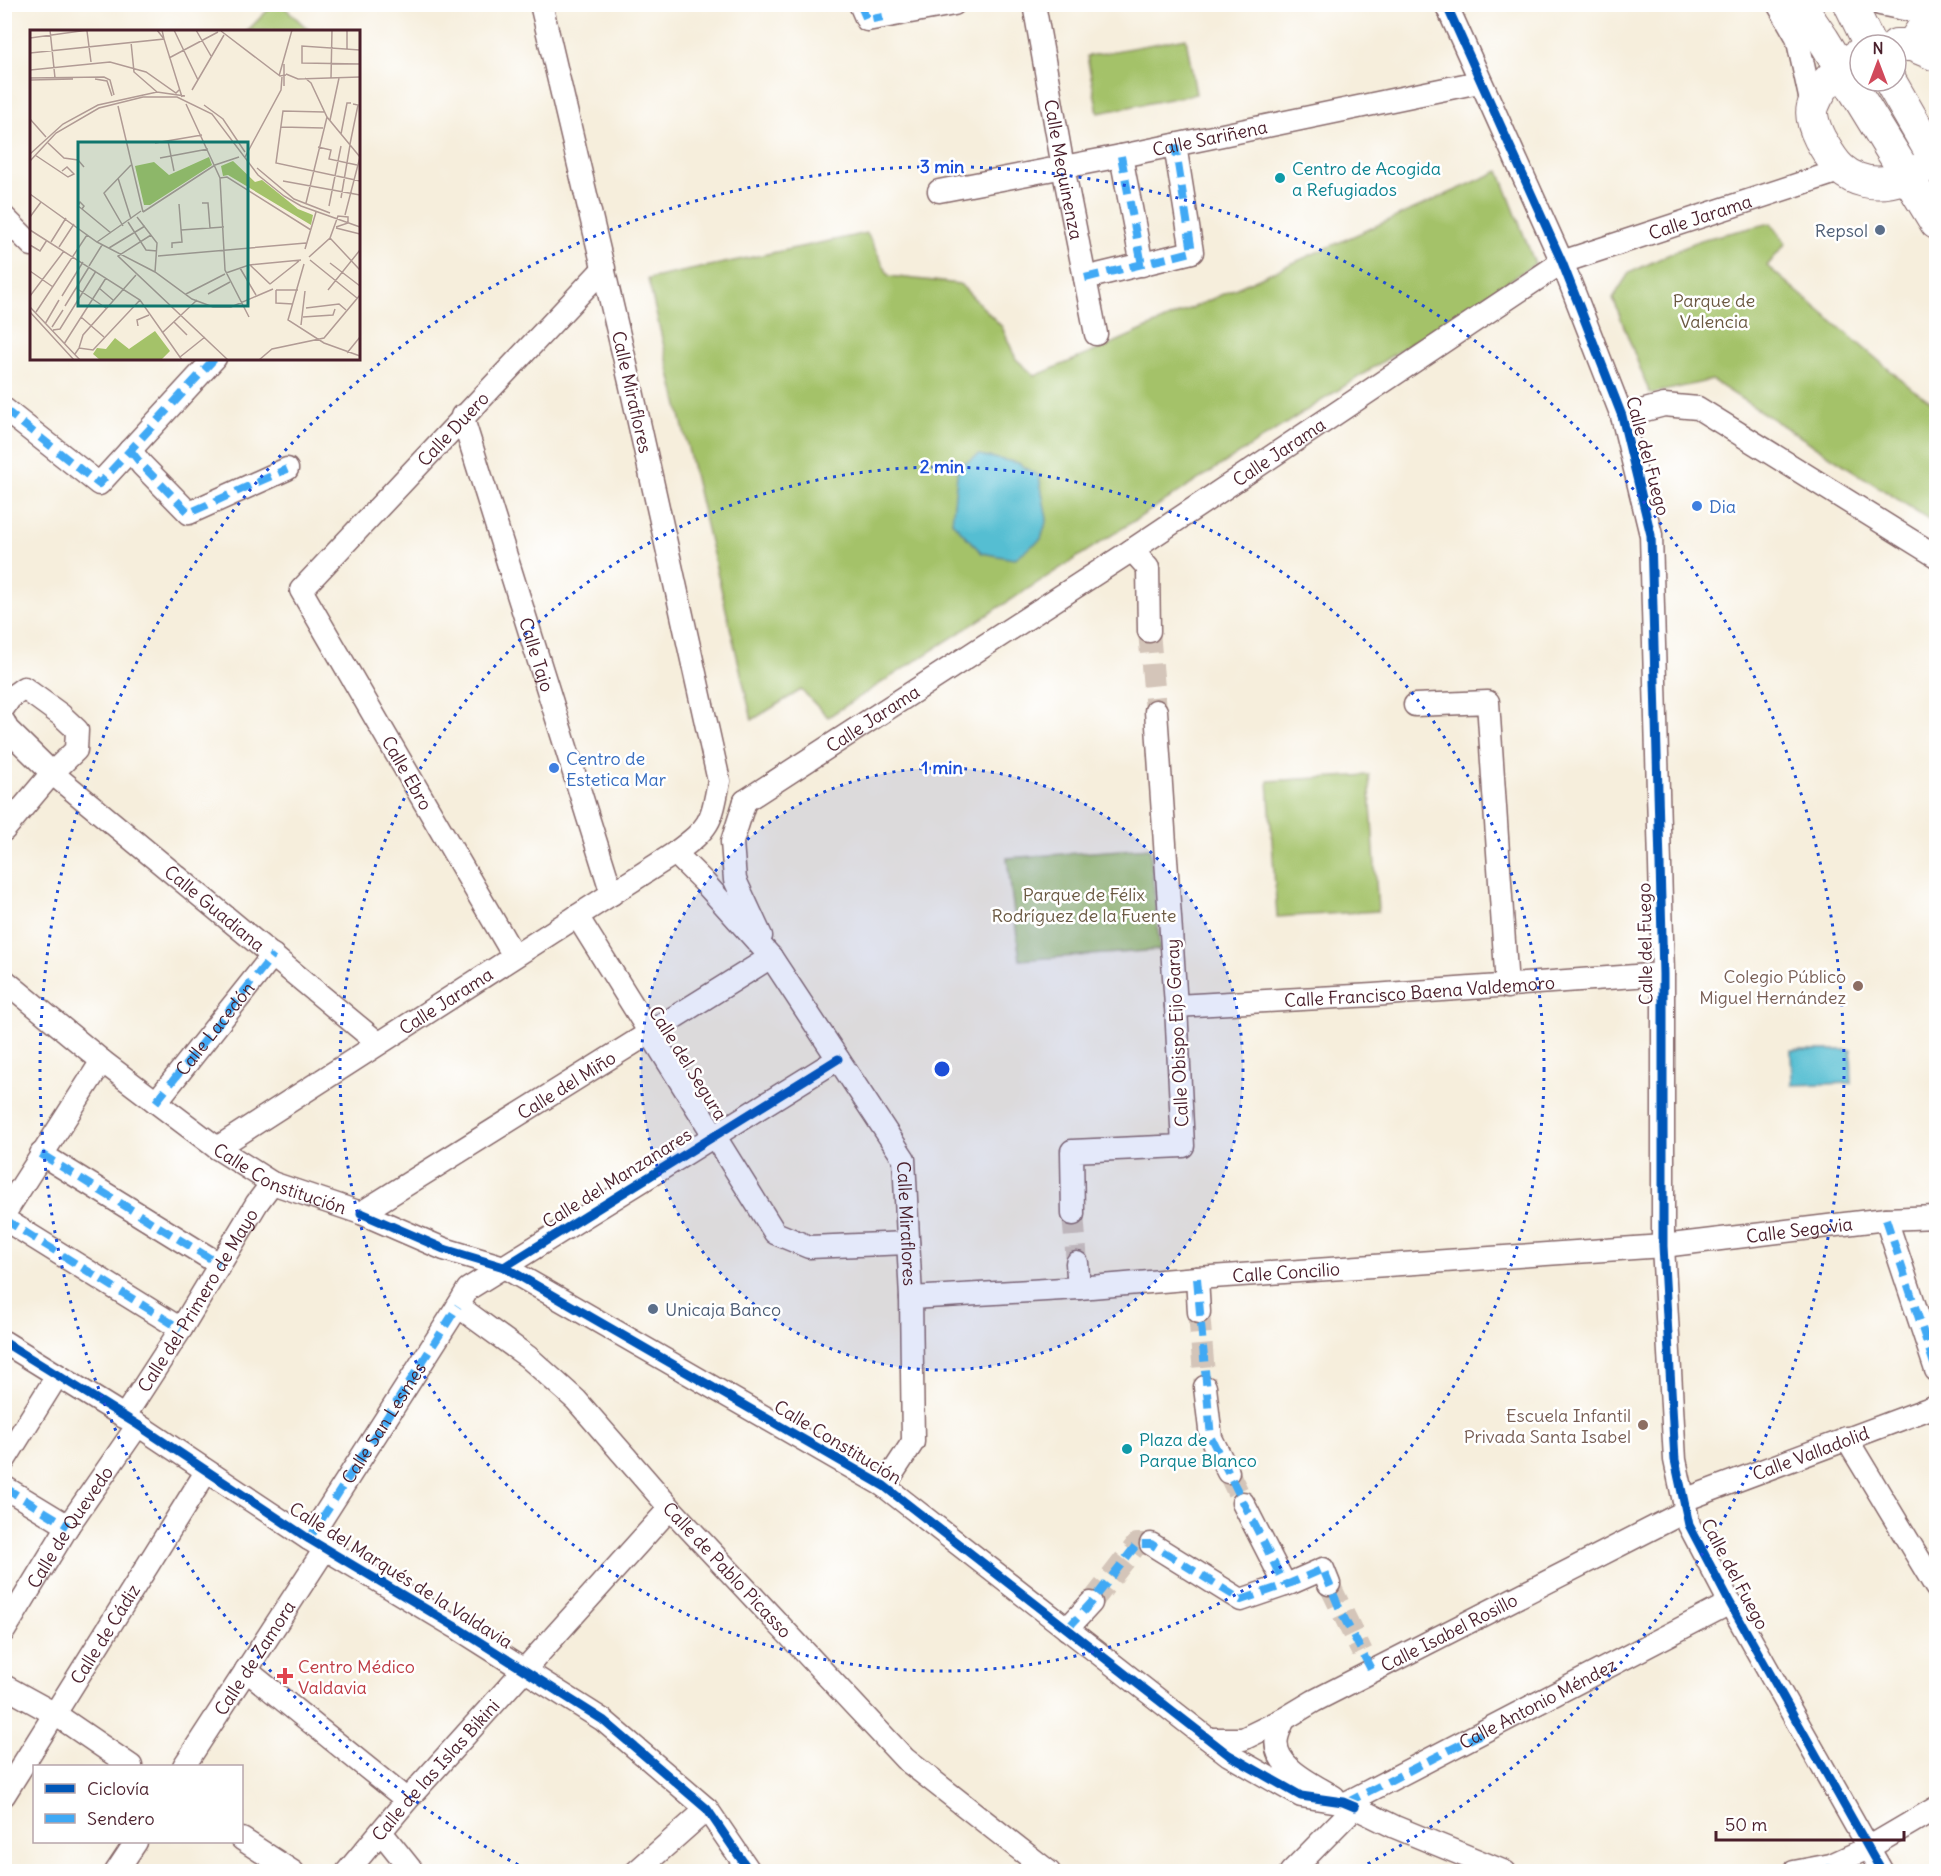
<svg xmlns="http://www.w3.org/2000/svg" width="1941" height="1876" viewBox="0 0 1941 1876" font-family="Delius,sans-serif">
<rect width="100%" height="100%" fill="#fff"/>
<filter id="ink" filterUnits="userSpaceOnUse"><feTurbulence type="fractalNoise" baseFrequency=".0167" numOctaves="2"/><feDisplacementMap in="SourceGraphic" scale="12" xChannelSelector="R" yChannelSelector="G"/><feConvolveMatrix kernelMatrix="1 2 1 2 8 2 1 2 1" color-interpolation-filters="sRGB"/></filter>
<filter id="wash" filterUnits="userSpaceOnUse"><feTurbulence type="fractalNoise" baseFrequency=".008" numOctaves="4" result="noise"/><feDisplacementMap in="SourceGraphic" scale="24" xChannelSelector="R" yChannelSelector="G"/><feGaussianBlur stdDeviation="1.35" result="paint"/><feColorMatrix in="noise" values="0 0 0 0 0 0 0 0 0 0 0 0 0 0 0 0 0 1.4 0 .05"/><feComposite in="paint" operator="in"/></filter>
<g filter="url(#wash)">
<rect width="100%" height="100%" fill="#f6eedc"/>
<!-- green -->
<g fill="#a4c269" stroke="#77704a" stroke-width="1.5">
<path d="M 273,5 L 282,5 L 310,31 L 247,31 Z"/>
<path d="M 1186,38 L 1196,94 L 1098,113 L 1087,56 Z"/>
<path d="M 1499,171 L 1535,264 L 828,717 L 801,690 L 752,720 L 648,279 L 867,233 L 889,276 L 960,284 L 1002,327 L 1016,359 L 1035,376 L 1100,349 Z"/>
<path d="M 1771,223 L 1786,243 L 1767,266 L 1911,388 L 1936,405 L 1936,524 L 1712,380 L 1650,394 L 1613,298 L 1629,273 L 1700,240 Z"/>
<path d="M 1369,775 L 1378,911 L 1277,917 L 1268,781 Z"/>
<path d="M 1150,848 L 1160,950 L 1020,960 L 1007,858 Z"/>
</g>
<!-- water -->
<g fill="#55bed2" stroke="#506e7e" stroke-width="1.5">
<path d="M 979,455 L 1018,463 L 1039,476 L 1047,519 L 1041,539 L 1014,559 L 982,553 L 952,522 L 958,466 Z"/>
<path d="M 1791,1050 L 1851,1050 L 1852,1083 L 1792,1085 Z"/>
</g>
</g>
<g filter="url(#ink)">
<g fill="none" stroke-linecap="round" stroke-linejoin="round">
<!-- street-tunnel -->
<g stroke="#d4c5b9" stroke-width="22" stroke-dasharray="22 11" stroke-linecap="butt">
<path d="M 1149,631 L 1156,711"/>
<path d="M 1073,1214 L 1077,1263"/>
<path d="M 1199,1312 L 1205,1387"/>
<path d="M 1228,1472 L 1243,1503"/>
<path d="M 1329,1584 L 1362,1652"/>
<path d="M 1091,1603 L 1137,1544 L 1151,1544"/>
</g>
<!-- street casing -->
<g stroke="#866769" stroke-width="25">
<g id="street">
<path d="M 860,4 L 867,20 L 954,4"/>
<path id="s1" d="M 1034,4 L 1063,167 L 1096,334"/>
<path d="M 1446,4 L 1562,262 L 1622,416 L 1651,535 L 1663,974 L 1663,1246 L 1675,1460 L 1686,1511 L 1689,1525 L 1730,1603 L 1882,1872"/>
<path d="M 1778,4 L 1797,37 L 1812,106"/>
<path d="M 1880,4 L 1909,10 L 1936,7"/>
<path d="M 1121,156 L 1142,265"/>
<path id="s2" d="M 939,191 L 1121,156 L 1479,82"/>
<path d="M 4,217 L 32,245"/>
<path d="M 1085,278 L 1192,252 L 1175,145"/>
<path d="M 4,409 L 99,484 L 215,358"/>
<path id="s3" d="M 462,416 L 612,894"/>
<path d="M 1622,416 L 1664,405 L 1698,408 L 1936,556"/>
<path d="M 130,450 L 142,465 L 189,513 L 287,469"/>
<path d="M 1132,550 L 1148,568 L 1149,631"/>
<path d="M 1415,705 L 1488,702 L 1507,987"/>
<path d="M 4,707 L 10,698 L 24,688 L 61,715 L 77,730 L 76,750 L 52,773 L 4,830"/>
<path id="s4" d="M 4,722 L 7,729 L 52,773 L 378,1043"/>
<path id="s5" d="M 745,801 L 1132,550 L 1562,262 L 1842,170"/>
<path d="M 745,801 L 732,842 L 735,880 L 761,936"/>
<path id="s6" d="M 675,853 L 703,881 L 771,957 L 904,1159 L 911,1298 L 913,1442 L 884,1486"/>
<path d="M 577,916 L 775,1233 L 809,1247 L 908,1243"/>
<path id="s7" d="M 514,956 L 301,590 L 604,268"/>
<path id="s8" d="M 4,980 L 102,1061 L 156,1102 L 217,1148 L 272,1183 L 361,1213 L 444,1249 L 504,1267 L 884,1486 L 1229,1755 L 1301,1796 L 1346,1803 L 1395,1827 L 1505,1872"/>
<path id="s9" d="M 1176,1006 L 1373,995 L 1663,974"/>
<path id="s10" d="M 838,1059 L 468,1289 L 458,1306 L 528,1357 L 576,1400 L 670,1508 L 905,1759 L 1049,1872"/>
<path id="s11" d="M 156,1102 L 273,955"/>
<path id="s12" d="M 217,1148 L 675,853 C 710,827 711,824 719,781 L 630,382 L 541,4"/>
<path d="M 41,1154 L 219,1264"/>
<path id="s13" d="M 361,1213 L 771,957"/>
<path d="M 4,1214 L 102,1061"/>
<path d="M 1073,1214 L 1072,1151 L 1183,1146 L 1176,1006 L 1156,711"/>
<path d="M 4,1219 L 181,1329"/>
<path d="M 1886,1219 L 1936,1370"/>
<path d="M 1077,1263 L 1079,1288"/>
<path d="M 1197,1278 L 1199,1312"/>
<path id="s14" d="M 911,1298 L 1079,1288 L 1197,1278 L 1663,1246 L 1886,1219 L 1936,1217"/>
<path d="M 4,1342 L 138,1425 L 309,1539 L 456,1627 L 603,1720 L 707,1809 L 750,1872"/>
<path d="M 1205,1387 L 1211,1438 L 1228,1472"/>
<path id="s15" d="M 124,1417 L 181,1329 L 257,1203 L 272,1183"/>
<path d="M 1846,1438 L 1936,1587"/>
<path d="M 4,1461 L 57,1376"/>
<path d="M 4,1487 L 68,1526"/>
<path id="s16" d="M 1684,1500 L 1936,1406"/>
<path d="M 1243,1503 L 1285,1585"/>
<path d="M 309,1539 L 458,1306"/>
<path d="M 1151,1544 L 1241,1600 L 1291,1583 L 1323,1569 L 1329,1584"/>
<path d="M 1067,1629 L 1091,1603"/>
<path id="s17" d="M 4,1631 L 68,1526 L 138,1425"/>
<path d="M 246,1670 L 407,1800"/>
<path d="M 4,1686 L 55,1714 L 131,1766"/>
<path d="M 1284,1719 C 1282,1725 1278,1732 1277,1738 C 1271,1766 1315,1785 1334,1797"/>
<path id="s18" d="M 1209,1739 L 1243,1739 L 1284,1719 L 1314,1701 L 1686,1511"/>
<path id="s19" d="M 184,1766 L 325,1549"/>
<path id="s20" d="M 4,1795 L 206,1472"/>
<path id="s21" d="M 1346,1803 L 1730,1603"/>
<path d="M 381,1832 L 413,1872"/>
<path d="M 242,1839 L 293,1872"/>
<path d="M 116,1872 L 136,1842"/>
<path id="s22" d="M 347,1872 L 407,1800 L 670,1508"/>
<path d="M 636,1872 L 707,1809"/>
<path d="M 1291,1872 L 1355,1807"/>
<path d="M 1794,1872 L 1831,1865 L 1868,1848 L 1936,1808"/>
</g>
</g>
<!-- secondary casing -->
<g stroke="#866769" stroke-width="34">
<g id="secondary">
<path d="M 1799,4 L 1823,39 L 1936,223"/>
<path d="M 1850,4 L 1870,45"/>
<path d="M 1896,45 L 1912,45 L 1936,55"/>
<path d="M 1912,45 L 1936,9"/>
<path d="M 1860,54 C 1841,67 1823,81 1814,104 C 1809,114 1815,129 1820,139 C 1826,149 1832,161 1841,169 C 1869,194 1914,181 1936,156"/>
<path d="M 1890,81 L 1936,161"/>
</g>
</g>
<!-- street -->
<use href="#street" stroke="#fff" stroke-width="22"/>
<!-- secondary -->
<use href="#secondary" stroke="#fff" stroke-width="32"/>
<!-- quiet -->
<g stroke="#3fa9f5" stroke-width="8" stroke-dasharray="15 8" stroke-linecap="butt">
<path d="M 860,4 L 867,20 L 883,17"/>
<path d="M 1121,156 L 1142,265"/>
<path d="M 1085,278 L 1192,252 L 1175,145"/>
<path d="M 4,409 L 99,484 L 215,358"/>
<path d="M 130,450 L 142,465 L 189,513 L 287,469"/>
<path d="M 156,1102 L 273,955"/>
<path d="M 41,1154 L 219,1264"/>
<path d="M 4,1219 L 181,1329"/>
<path d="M 1886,1219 L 1936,1370"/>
<path d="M 1197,1278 L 1211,1438 L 1285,1585"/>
<path d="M 4,1487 L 68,1526"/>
<path id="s23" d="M 309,1539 L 458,1306"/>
<path d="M 1067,1629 L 1091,1603 L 1137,1544 L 1151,1544 L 1241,1600 L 1291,1583 L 1323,1569 L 1341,1612 L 1372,1671"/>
<path d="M 1346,1803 L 1481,1734"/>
<path d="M 1830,1872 L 1831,1865"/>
</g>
<!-- cycleway casing -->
<g stroke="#fff" stroke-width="13">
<g id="cycleway">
<path d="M 1446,4 L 1562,262 L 1622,416 L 1651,535 L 1663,974 L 1663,1246 L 1675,1460 L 1686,1511 L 1689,1525 L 1730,1603 L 1882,1872"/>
<path d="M 361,1213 L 444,1249 L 504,1267 L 884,1486 L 1229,1755 L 1301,1796 L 1343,1802 L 1355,1807"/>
<path d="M 504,1267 L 838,1059"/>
<path d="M 4,1342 L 138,1425 L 309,1539 L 456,1627 L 603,1720 L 707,1809 L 750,1872"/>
</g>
</g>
<!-- cycleway -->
<use href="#cycleway" stroke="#0057b8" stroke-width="9"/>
</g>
</g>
<!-- distance rings -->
<circle cx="942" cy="1069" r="301" fill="#1d4ed8" fill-opacity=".12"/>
<g fill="none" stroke="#1d4ed8" stroke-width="3" stroke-dasharray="3 6">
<circle cx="942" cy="1069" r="301"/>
<circle cx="942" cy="1069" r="602"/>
<path d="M526 1869A902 902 0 1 1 1358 1869"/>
</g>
<!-- markers -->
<g fill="#0f9aa8" stroke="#fff" stroke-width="2">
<circle cx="1280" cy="178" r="6"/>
<circle cx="1127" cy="1449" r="6"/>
</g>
<g fill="#5c6f8a" stroke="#fff" stroke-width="2">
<circle cx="1880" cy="230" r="6"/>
<circle cx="653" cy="1309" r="6"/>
</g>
<g fill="#3f7fe0" stroke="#fff" stroke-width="2">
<circle cx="1697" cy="506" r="6"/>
<circle cx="554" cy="768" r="6"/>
</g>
<g fill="#8d6e63" stroke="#fff" stroke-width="2">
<circle cx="1858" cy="986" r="6"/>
<circle cx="1643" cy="1425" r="6"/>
</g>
<path fill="#e0444e" stroke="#fff" stroke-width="2" d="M282 1667h6v6h6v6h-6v6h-6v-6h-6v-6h6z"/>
<g text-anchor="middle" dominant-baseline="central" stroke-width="5" stroke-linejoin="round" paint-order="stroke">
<!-- street labels -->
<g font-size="18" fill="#4a1f2b" stroke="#fff">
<text stroke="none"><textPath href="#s2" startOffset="276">Calle Sariñena</textPath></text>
<text stroke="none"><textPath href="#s1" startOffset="168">Calle Mequinenza</textPath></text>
<text stroke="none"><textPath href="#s5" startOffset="1124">Calle Jarama</textPath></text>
<text transform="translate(632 392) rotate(77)">Calle Miraflores</text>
<text stroke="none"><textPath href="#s7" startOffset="645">Calle Duero</textPath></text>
<text stroke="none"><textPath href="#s5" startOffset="638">Calle Jarama</textPath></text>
<text transform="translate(1648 456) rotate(75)">Calle del Fuego</text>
<text stroke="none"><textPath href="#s3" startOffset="250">Calle Tajo</textPath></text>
<text stroke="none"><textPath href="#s5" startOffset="152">Calle Jarama</textPath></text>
<text transform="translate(407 773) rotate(60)">Calle Ebro</text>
<text stroke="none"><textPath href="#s4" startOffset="282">Calle Guadiana</textPath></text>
<text transform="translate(1645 944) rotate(-91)">Calle del Fuego</text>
<text stroke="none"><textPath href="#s9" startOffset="244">Calle Francisco Baena Valdemoro</textPath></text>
<text stroke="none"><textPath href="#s12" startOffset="272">Calle Jarama</textPath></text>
<text stroke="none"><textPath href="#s11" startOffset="94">Calle Lacedón</textPath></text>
<text transform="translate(1177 1033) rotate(-93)">Calle Obispo Eijo Garay</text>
<text transform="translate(688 1063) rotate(58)">Calle del Segura</text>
<text stroke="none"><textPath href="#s13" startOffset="242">Calle del Miño</textPath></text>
<text stroke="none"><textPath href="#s8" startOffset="342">Calle Constitución</textPath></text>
<text transform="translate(617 1178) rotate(-32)">Calle del Manzanares</text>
<text stroke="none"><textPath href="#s6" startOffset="448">Calle Miraflores</textPath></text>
<text stroke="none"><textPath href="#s14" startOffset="891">Calle Segovia</textPath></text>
<text stroke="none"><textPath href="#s14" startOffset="376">Calle Concilio</textPath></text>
<text stroke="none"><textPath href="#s15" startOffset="138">Calle del Primero de Mayo</textPath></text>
<text stroke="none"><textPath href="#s23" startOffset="138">Calle San Lesmes</textPath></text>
<text transform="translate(838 1442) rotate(31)">Calle Constitución</text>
<text stroke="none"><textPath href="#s16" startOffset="135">Calle Valladolid</textPath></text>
<text stroke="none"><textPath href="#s17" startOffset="123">Calle de Quevedo</textPath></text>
<text stroke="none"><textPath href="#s10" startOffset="834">Calle de Pablo Picasso</textPath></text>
<text transform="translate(1735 1574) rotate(62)">Calle del Fuego</text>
<text transform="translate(401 1575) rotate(32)">Calle del Marqués de la Valdavia</text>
<text stroke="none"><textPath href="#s18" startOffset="266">Calle Isabel Rosillo</textPath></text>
<text stroke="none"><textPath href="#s20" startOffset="190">Calle de Cádiz</textPath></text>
<text stroke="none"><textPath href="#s19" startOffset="129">Calle de Zamora</textPath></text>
<text stroke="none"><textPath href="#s21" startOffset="216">Calle Antonio Méndez</textPath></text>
<text stroke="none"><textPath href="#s22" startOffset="135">Calle de las Islas Bikini</textPath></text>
</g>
<!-- culture labels -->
<g font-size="18" fill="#0d838f" stroke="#fff" text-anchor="start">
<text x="1292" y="168">Centro de Acogida<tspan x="1292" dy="21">a Refugiados</tspan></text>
<text x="1139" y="1439">Plaza de<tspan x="1139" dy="21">Parque Blanco</tspan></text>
</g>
<!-- service labels -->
<g font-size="18" fill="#4e5e75" stroke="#fff" text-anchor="end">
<text x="1868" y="230">Repsol</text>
<text x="665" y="1309" text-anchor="start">Unicaja Banco</text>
</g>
<!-- park labels -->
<g font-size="18" fill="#6a5841" stroke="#fff">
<text x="1714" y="300">Parque de<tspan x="1714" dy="21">Valencia</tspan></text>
<text x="1084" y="894">Parque de Félix<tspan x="1084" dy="21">Rodríguez de la Fuente</tspan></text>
</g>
<!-- shop labels -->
<g font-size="18" fill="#366cbe" stroke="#fff" text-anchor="start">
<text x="1709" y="506">Dia</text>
<text x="566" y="758">Centro de<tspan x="566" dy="21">Estetica Mar</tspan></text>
</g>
<!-- education labels -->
<g font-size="18" fill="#785e54" stroke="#fff" text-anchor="end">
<text x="1846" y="976">Colegio Público<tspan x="1846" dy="21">Miguel Hernández</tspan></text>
<text x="1631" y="1415">Escuela Infantil<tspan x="1631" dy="21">Privada Santa Isabel</tspan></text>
</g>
<!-- health labels -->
<g font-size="18" fill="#be3a42" stroke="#fff" text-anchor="start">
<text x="298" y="1666">Centro Médico<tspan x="298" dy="21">Valdavia</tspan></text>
</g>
</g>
<!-- overview -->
<g transform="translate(30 30)">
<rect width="330" height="330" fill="#f6eedc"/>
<path d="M 179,127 L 182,135 L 120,175 L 114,175 L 105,136 L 124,132 L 139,145 ZM 203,131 L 225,152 L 232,150 L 268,179 L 283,185 L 281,195 L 198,145 L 193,146 L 191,136 ZM 125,301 L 140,321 L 131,330 L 70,330 L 63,324 L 67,318 L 76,319 L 85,308 L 99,319 Z" fill="#a4c269"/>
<path fill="none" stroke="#b19b95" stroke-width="1.5" d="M 20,0 L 25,48M 127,0 L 134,9 L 152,67M 144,0 L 168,50M 166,0 L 181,26M 57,1 L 61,32M 191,1 L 250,46 L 256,45M 0,8 L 58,0M 101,12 L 104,42 L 127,62M 317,19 L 317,0M 330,20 L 272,16 L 272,33 L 330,34M 0,23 L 134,9 L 132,0M 139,28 L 188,2M 254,34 L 254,56M 0,40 L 80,32 L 116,42 L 146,63 L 150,59M 256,44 L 268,49 L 330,47M 249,46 L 262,0M 0,48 L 74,47 L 80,50 L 84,65M 275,48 L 281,53 L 297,87 L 330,127M 301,48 L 302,0M 65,49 L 77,51 L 82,66M 0,50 L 43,49M 162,60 L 194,5M 156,74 L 190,148 L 195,240 L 219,287M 174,75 L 193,89 L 215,122M 88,76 L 113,182M 294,82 L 253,81 L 246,133 L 330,151M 0,89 L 16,107M 300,90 L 309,48M 251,97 L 293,98M 311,104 L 317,73 L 321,73M 138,111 L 144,141M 18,113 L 34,128 L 48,130 L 54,137M 125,113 L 172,105M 320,114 L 328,75 L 323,74M 288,117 L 301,120 L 299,129 L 327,135M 0,124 L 33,94 L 68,75 L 127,62 L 155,66M 5,125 L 38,147 L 44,144 L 37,137 L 32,141M 215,127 L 251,60 L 252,47M 130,128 L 178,119M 0,131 L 26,103 L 69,78 L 113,67 L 147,67 L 182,84 L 228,145 L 254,166 L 271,176 L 330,197M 227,138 L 264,169 L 300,183M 88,148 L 101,189M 190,148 L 197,147 L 281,200M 253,151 L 330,165M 0,164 L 67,212 L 125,242 L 162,269 L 183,277 L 201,277 L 243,259M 311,168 L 320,115M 172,173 L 178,173 L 180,198M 276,173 L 297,87M 299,176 L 311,116M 52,179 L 54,176 L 50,172 L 48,176 L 52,179 L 81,203M 113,182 L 185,135 L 209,127M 315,185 L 330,127M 0,187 L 11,172M 107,187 L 127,213 L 125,242M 98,192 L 116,220 L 127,221M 93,196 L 74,163 L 101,135M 306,198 L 330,204M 0,200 L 110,270 L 152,330M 151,200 L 194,197M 121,205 L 88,226 L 198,330M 300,208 L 330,240M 21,212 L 36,188M 67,212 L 111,181M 0,215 L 10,221 L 17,210M 29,217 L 44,194M 79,218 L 115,196M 142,218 L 142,213 L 152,212 L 149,174M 275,219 L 286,182M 128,226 L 276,213M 279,227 L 300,208 L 308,186 L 318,187 L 318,193 L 306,197M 280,230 L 327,268M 300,233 L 330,256M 274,234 L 258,290 L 294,313 L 330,326M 220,235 L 240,254M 59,236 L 72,215M 210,238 L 226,265M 0,241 L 23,257M 196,243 L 219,235 L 271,230M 240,254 L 269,231M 46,258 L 76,278M 69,258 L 83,270M 246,260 L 246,273 L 263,274M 246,260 L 268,260M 298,260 L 330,220M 156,264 L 195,244M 178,264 L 200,252M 0,266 L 34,221M 32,266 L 53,232M 35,276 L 59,237M 0,277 L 50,330M 276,278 L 309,274 L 316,280M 0,282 L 44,330M 6,282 L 57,205M 51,287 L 74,307M 273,287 L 303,285 L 305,279M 144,292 L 157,305M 15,294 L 29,270M 271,295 L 275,261M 108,296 L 107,290 L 119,285M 22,297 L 33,280M 23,300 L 30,299 L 66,241M 132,303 L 167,270M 34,314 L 76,248M 49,318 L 53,305 L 106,245M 317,323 L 330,307M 45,324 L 49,318 L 63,320 L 110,270M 150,327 L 175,307M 229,330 L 242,319 L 294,308 L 330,265"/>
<path fill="#0f766e" fill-opacity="0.15" stroke="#0f766e" stroke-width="3" d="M 48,112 L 218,112 L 218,276 L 48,276 Z"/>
<rect width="330" height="330" fill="none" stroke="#4a1f2b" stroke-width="3"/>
</g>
<circle cx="942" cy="1069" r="9" fill="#1d4ed8" stroke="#fff" stroke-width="3"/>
<g font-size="18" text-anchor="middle" font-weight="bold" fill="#1d4ed8" stroke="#fff" stroke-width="5" stroke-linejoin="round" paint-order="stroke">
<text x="942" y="173">3 min</text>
<text x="942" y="473">2 min</text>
<text x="942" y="774">1 min</text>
</g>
<!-- margin -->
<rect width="1941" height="1876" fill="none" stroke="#fff" stroke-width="24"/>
<!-- legend -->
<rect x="33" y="1765" width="210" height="78" fill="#ffffff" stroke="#b7a5aa" stroke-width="1.5"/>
<rect x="45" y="1784" width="30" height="9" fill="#0057b8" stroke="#b7a5aa" stroke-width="1.5"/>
<text x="87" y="1795" font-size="18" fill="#4a1f2b">Ciclovía</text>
<rect x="45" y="1814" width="30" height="9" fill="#3fa9f5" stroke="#b7a5aa" stroke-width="1.5"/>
<text x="87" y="1825" font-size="18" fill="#4a1f2b">Sendero</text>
<!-- north arrow -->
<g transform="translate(1878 63)"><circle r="28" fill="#ffffff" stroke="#b7a5aa" stroke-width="1.5"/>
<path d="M0-4.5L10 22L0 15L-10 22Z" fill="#d1495b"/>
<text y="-9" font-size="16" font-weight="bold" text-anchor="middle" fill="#4a1f2b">N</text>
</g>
<!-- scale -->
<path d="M1716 1831v9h188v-9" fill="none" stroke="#4a1f2b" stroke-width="3"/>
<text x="1725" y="1831" font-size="18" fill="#4a1f2b" stroke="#ffffff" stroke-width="4.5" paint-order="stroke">50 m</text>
</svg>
